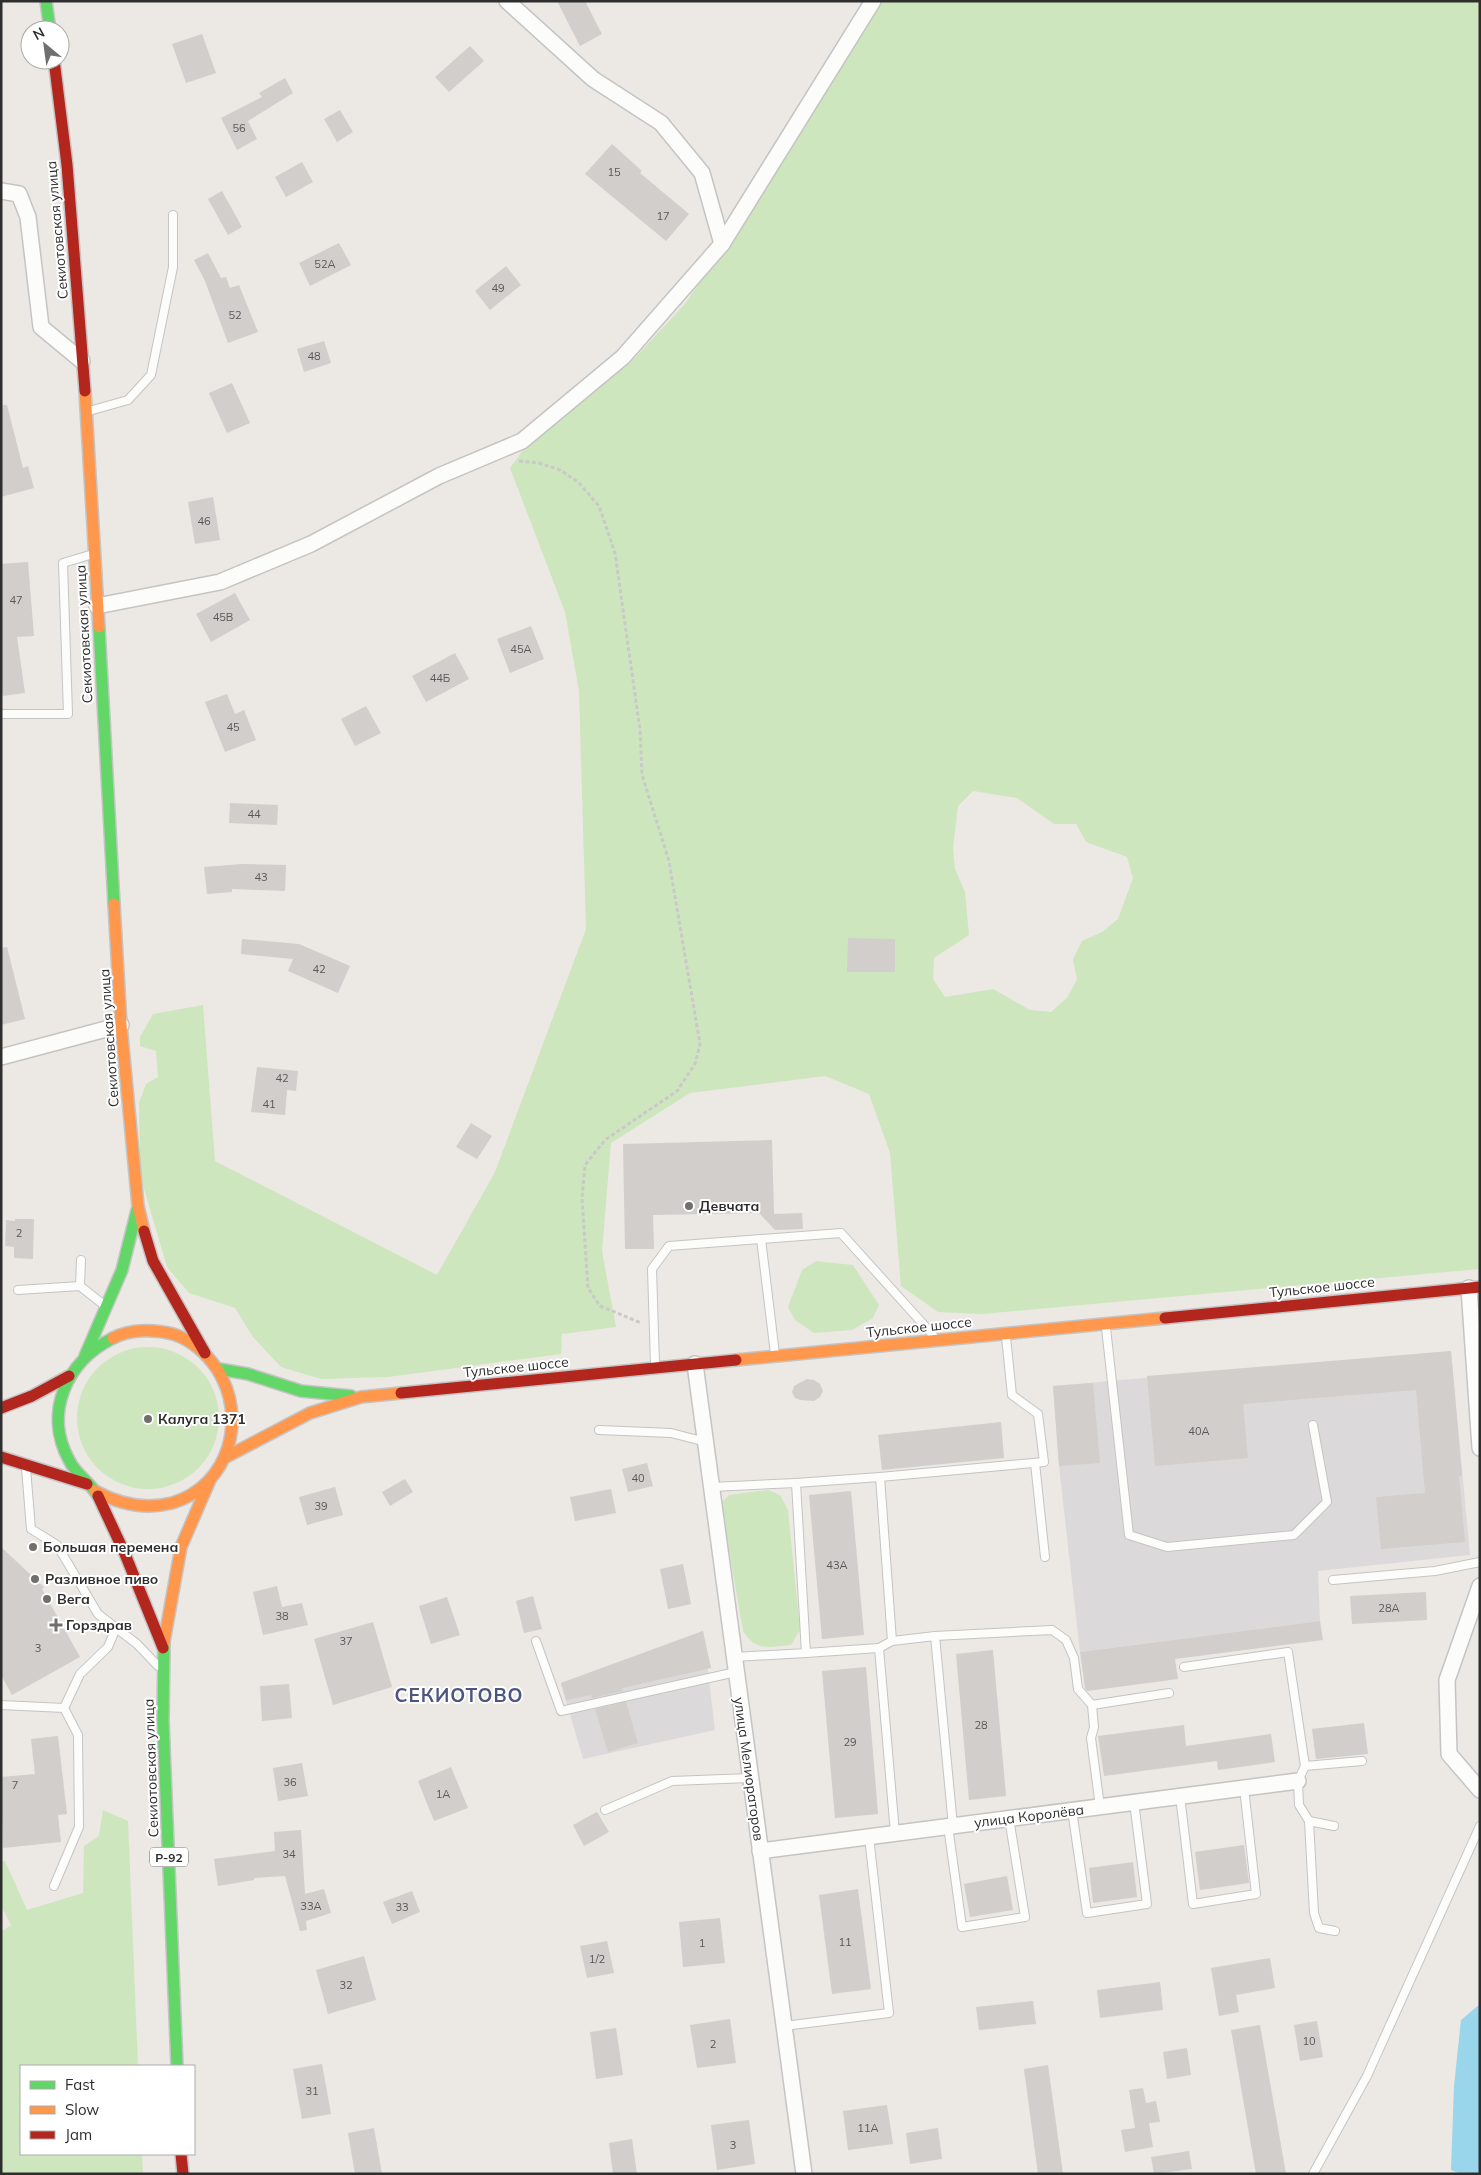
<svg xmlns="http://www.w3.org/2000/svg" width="1481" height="2175" viewBox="0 0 1481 2175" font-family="Mulish,sans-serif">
<rect width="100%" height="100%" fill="#ece8e4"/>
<!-- industrial -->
<g fill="#dcd9db">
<path d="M 1451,1351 L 1470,1555 L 1318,1571 L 1320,1621 L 1080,1652 L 1059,1466 L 1053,1386 Z"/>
<path d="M 703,1631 L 715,1730 L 583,1759 L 561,1683 Z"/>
</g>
<!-- green -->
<g fill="#cee6be" fill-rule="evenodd">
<path d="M 881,1 L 1480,1 L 1480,1269 L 982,1314 L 938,1312 L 901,1286 L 890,1153 L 869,1094 L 825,1076 L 690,1093 L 611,1143 L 602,1251 L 616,1327 L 562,1334 L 561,1354 L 388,1377 L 321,1379 L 281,1367 L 253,1337 L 235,1308 L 189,1293 L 167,1267 L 140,1175 L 139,1103 L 146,1084 L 158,1077 L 156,1051 L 140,1046 L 140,1037 L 153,1014 L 203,1005 L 215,1161 L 437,1275 L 495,1172 L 586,929 L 579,691 L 565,612 L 510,468 L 526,446 L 630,363 L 684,305 L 758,200 L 863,34 ZM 973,791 L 1017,798 L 1054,824 L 1076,824 L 1086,842 L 1127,857 L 1133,878 L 1118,919 L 1102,932 L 1082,941 L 1073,959 L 1077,980 L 1067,998 L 1051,1012 L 1030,1010 L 993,989 L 945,997 L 933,979 L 934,958 L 969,935 L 965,892 L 955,869 L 953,848 L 958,806 Z"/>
<path d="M 816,1261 L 853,1265 L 879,1305 L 873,1318 L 852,1330 L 814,1333 L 795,1320 L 788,1307 L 802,1270 Z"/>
<circle cx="148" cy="1418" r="71"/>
<path d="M 768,1490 L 780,1495 L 788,1510 L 800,1630 L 791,1645 C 769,1647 756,1652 743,1631 L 721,1503 L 729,1495 Z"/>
<path d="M 103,1810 L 128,1821 L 138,2066 L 21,2066 L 21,2154 L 142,2154 L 143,2174 L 1,2174 L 1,1932 L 11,1925 L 1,1906 L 1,1861 L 5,1861 L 27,1910 L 83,1893 L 84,1846 L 99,1836 Z"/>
</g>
<!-- water -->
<path fill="#99d6ec" d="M 1480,2004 L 1480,2174 L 1461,2174 L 1451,2170 L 1454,2086 L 1461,2020 Z"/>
<!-- building -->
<g fill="#d1cecb">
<path d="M 557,1 L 585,1 L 602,34 L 580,46 Z"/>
<path d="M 202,34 L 216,73 L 186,83 L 172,44 Z"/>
<path d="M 470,46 L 484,61 L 449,92 L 435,77 Z"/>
<path d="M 285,78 L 293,93 L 248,121 L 257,139 L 237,150 L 221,118 L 262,97 L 259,93 Z"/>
<path d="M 340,110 L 353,132 L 337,142 L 324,119 Z"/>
<path d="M 612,144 L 642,171 L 640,173 L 689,214 L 666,241 L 585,174 Z"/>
<path d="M 302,162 L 313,182 L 286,197 L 275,177 Z"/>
<path d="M 222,191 L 242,227 L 228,235 L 208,199 Z"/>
<path d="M 339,243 L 351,265 L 310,286 L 299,263 Z"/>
<path d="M 208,253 L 221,278 L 226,277 L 230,288 L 239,285 L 258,332 L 228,343 L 205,281 L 194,260 Z"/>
<path d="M 506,266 L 521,285 L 490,310 L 475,291 Z"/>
<path d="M 324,341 L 331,363 L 304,372 L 297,349 Z"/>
<path d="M 232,383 L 250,423 L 227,433 L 209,393 Z"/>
<path d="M 1,405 L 7,405 L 23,468 L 28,466 L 34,488 L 1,497 Z"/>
<path d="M 213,497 L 220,540 L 195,544 L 188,502 Z"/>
<path d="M 28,562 L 34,636 L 17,637 L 25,693 L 3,696 L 1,684 L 1,564 Z"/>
<path d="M 235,593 L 250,620 L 211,642 L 196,614 Z"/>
<path d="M 531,626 L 544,659 L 510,673 L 497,639 Z"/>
<path d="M 455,653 L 469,679 L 426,702 L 412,676 Z"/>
<path d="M 227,694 L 235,714 L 244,710 L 256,740 L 225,752 L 205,702 Z"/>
<path d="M 366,706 L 381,733 L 355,746 L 341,719 Z"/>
<path d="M 230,803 L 278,805 L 277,825 L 229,823 Z"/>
<path d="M 243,864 L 286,865 L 285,891 L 232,889 L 232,892 L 207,894 L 204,867 Z"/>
<path d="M 848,938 L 895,939 L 895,972 L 847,972 Z"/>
<path d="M 242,939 L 299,944 L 350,966 L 338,993 L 288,971 L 293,959 L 241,954 Z"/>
<path d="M 7,947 L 25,1019 L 1,1025 L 1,948 Z"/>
<path d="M 257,1067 L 298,1071 L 296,1091 L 287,1090 L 285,1115 L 251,1112 Z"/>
<path d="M 471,1123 L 492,1136 L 477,1159 L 456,1147 Z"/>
<path d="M 772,1140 L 774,1214 L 802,1213 L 803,1229 L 775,1230 L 759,1213 L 653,1215 L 654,1249 L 625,1249 L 623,1144 Z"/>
<path d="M 15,1219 L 34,1219 L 33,1259 L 14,1258 L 14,1247 L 5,1246 L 6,1220 L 15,1221 Z"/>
<path d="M 1451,1351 L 1462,1476 L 1459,1476 L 1465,1542 L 1381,1549 L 1376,1497 L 1425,1493 L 1416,1390 L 1243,1404 L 1248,1458 L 1155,1466 L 1147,1376 Z"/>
<path d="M 807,1379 L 814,1380 L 820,1384 L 823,1391 L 820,1397 L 814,1401 L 800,1400 L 795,1398 L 792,1392 L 794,1386 Z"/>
<path d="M 1093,1383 L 1100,1463 L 1059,1466 L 1053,1386 Z"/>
<path d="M 1001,1422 L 1004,1458 L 882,1470 L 878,1435 Z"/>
<path d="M 647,1463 L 653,1486 L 628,1492 L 622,1469 Z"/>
<path d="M 405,1479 L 413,1492 L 390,1506 L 382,1492 Z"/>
<path d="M 335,1487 L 343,1515 L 307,1525 L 299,1497 Z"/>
<path d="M 611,1489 L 616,1513 L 575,1521 L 570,1497 Z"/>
<path d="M 851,1491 L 864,1635 L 822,1639 L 809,1495 Z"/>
<path d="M 1,1547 L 44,1587 L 42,1589 L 80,1657 L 12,1695 L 1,1675 Z"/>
<path d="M 683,1564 L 691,1604 L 668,1609 L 660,1569 Z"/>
<path d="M 277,1586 L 282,1607 L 302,1603 L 308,1625 L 263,1635 L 253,1592 Z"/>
<path d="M 1426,1592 L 1427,1620 L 1352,1624 L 1350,1596 Z"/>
<path d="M 533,1596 L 542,1629 L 524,1633 L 516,1601 Z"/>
<path d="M 447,1597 L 460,1635 L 431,1644 L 419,1606 Z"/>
<path d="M 1320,1621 L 1323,1640 L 1175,1659 L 1178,1679 L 1087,1691 L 1085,1688 L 1080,1652 Z"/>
<path d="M 373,1622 L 392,1687 L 333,1705 L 314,1639 Z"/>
<path d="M 703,1631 L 711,1668 L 622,1688 L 623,1691 L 592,1698 L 591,1695 L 566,1700 L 561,1683 Z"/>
<path d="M 993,1650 L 1006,1796 L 969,1800 L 956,1654 Z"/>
<path d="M 866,1667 L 878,1814 L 835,1818 L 822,1671 Z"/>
<path d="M 289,1684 L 292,1718 L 262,1721 L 260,1686 Z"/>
<path d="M 626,1702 L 638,1743 L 608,1752 L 595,1709 Z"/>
<path d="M 1364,1723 L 1368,1754 L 1316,1759 L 1312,1729 Z"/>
<path d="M 1184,1725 L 1186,1746 L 1271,1734 L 1275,1762 L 1218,1770 L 1217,1761 L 1104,1776 L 1098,1736 Z"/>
<path d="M 58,1736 L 67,1814 L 58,1815 L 61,1842 L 3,1848 L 1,1777 L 35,1774 L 31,1739 Z"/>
<path d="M 302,1763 L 308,1796 L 278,1801 L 273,1768 Z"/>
<path d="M 451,1767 L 468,1808 L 434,1821 L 418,1781 Z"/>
<path d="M 597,1812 L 609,1832 L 584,1846 L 573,1825 Z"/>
<path d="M 301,1830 L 305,1894 L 324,1889 L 331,1913 L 306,1921 L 307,1930 L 300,1931 L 285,1876 L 254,1878 L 254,1880 L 218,1886 L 214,1859 L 275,1851 L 274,1832 Z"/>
<path d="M 1244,1845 L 1249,1883 L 1200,1890 L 1195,1852 Z"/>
<path d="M 1133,1862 L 1137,1897 L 1093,1903 L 1089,1868 Z"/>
<path d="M 1007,1876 L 1013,1910 L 970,1917 L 964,1884 Z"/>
<path d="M 858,1889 L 871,1989 L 832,1994 L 819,1895 Z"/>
<path d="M 412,1891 L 420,1912 L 392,1924 L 383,1902 Z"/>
<path d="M 720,1918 L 725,1963 L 683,1967 L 679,1922 Z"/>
<path d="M 607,1941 L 614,1973 L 587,1978 L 580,1946 Z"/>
<path d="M 364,1956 L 376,2000 L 328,2014 L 316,1970 Z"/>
<path d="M 1270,1958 L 1275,1988 L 1236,1995 L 1239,2012 L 1219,2016 L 1211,1968 Z"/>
<path d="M 1160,1982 L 1163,2010 L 1100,2018 L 1097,1990 Z"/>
<path d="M 1033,2001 L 1036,2024 L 979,2030 L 976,2007 Z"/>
<path d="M 730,2019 L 736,2063 L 697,2068 L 690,2025 Z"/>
<path d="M 1317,2021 L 1323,2057 L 1300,2061 L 1294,2025 Z"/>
<path d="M 1260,2025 L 1286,2174 L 1256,2174 L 1231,2030 Z"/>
<path d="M 616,2028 L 623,2075 L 596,2079 L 590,2032 Z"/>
<path d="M 1187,2048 L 1191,2075 L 1167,2079 L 1163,2052 Z"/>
<path d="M 322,2064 L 331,2114 L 302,2119 L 293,2069 Z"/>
<path d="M 1048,2065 L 1063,2174 L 1038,2174 L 1024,2069 Z"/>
<path d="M 1143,2088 L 1146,2103 L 1156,2101 L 1160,2122 L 1149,2123 L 1153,2147 L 1125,2152 L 1121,2130 L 1135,2128 L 1129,2090 Z"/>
<path d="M 887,2105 L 893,2144 L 848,2150 L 843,2111 Z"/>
<path d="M 749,2120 L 755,2164 L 717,2170 L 711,2125 Z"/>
<path d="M 374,2128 L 382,2174 L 355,2174 L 348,2133 Z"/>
<path d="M 938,2128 L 942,2159 L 910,2164 L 906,2133 Z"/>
<path d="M 632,2139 L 637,2174 L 613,2174 L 609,2143 Z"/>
<path d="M 1189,2151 L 1192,2169 L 1154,2174 L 1151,2157 Z"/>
</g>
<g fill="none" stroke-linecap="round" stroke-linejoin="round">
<!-- lane casing -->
<g stroke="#c5c4c5" stroke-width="10">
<g id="lane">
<path d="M 89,411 L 128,400 L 151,375 L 173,267 L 173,215"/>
<path d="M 1,714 L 68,714 L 63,563 L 93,554"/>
<path d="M 761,1239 L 775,1354"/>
<path d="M 80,1286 L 81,1260"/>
<path d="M 18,1290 L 80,1286 L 104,1305"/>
<path d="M 1106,1328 L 1129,1535 L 1167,1547 L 1294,1535 L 1327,1502 L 1313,1425"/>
<path d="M 655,1364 L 652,1269 L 669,1246 L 841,1233 L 933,1335"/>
<path d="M 599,1430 L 671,1433 L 706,1442"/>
<path d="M 1035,1463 L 1045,1557"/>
<path d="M 26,1468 L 31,1529 L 57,1545 L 98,1614 L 137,1644 L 158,1666"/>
<path d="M 880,1477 L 1044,1462 L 1038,1414 L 1012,1395 L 1006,1337"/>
<path d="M 796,1483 L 880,1477 L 892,1641 L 879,1648 L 806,1653"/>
<path d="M 712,1487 L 796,1483 L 806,1653 L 734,1657"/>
<path d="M 1333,1580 L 1435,1571 L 1480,1562"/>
<path d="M 935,1636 L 953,1826"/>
<path d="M 536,1641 L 561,1711 L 736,1672"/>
<path d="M 892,1641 L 935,1636 L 1052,1630 L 1066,1640 L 1074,1658 L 1078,1689 L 1092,1705 L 1169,1693"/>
<path d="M 879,1648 L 895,1833"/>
<path d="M 1184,1667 L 1288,1652 L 1305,1766 L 1298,1781 L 1299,1805 L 1309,1821 L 1314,1913 L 1319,1928 L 1335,1931"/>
<path d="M 1,1705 L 64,1708 L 80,1674 L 108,1647 L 116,1628"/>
<path d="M 1092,1705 L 1094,1727 L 1091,1738 L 1100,1807"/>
<path d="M 1305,1766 L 1362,1761"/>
<path d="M 1180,1796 L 1193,1904 L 1256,1894 L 1244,1788"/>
<path d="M 605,1810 L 672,1781 L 750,1778"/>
<path d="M 1072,1810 L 1087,1913 L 1147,1904 L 1134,1802"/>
<path d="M 1309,1821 L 1334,1826"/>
<path d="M 948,1826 L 962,1927 L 1025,1917 L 1009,1818"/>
<path d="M 54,1886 L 79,1827 L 78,1735 L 64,1708"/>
<path d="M 784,2026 L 889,2013 L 869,1837"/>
<path d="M 1313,2174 L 1367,2076 L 1480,1826"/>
</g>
</g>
<!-- street casing -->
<g stroke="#c5c4c5" stroke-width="18">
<g id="street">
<path d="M 507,1 L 593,79 L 661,123 L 702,173 L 722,244"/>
<path d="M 1,191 L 19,194 L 28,217 L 41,327 L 82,361"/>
<path d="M 97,606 L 220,582 L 311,544 L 439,476 L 522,441 L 623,357 L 722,244 L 873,1"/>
<path d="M 1,1057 L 121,1025"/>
<path d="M 1469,1288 L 1480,1448"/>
<path d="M 695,1364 L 804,2174"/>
<path d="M 1480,1586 L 1447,1680 L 1449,1754 L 1480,1790"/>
<path d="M 760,1851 L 1298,1781"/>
</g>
</g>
<!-- fast casing -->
<g stroke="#c5c4c5" stroke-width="14">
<g id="fast">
<path d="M 46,1 L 50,30"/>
<path d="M 99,627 L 114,904"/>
<path d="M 85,1356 L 122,1270 L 137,1210"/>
<path d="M 219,1369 L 248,1374 L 301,1391 L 351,1396"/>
<path d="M 98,1496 C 91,1483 76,1475 69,1460 C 43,1412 67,1361 113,1338"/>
<path d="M 164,1642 L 163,1721 L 177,2066"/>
</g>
</g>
<!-- slow casing -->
<g stroke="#c5c4c5" stroke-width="14">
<g id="slow">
<path d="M 85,391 L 99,627"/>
<path d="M 114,904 L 121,1025 L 138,1206 L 144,1231"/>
<path d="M 736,1360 L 1165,1318"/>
<path d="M 226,1457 L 310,1413 L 361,1397 L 401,1393"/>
<path d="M 95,1491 C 119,1504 145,1510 172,1503 C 230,1486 248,1417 217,1369 C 206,1353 192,1340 173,1334 C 155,1329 130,1329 113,1338"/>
<path d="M 164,1642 L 181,1547 L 210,1480"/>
</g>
</g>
<!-- jam casing -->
<g stroke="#c5c4c5" stroke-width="14">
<g id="jam">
<path d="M 54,60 L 67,165 L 85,391"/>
<path d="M 144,1231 L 153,1261 L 205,1353"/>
<path d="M 1165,1318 L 1480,1287"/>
<path d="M 401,1393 L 736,1360"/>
<path d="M 1,1408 L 32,1396 L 69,1376"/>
<path d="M 1,1457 L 87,1484"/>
<path d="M 98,1496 L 125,1554 L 163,1648"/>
<path d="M 181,2154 L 183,2174"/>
</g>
</g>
<!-- path -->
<path stroke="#c9c9c8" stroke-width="3" stroke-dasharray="4 2.5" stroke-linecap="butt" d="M 519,461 L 539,463 L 560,470 L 578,482 L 599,506 L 615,553 L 640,730 L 642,775 L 669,861 L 700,1044 L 695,1064 L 677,1091 L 605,1140 L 585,1165 L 582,1198 L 588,1288 L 600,1306 L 641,1323"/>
<!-- lane -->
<use href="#lane" stroke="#fcfcfb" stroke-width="8"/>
<!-- street -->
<use href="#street" stroke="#fcfcfb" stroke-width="15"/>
<!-- fast -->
<use href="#fast" stroke="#63d668" stroke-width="11"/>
<!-- slow -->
<use href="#slow" stroke="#ff974d" stroke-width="11"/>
<!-- jam -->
<use href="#jam" stroke="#b3261e" stroke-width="11"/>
</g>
<!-- markers -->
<g fill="#706f6e" stroke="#fff" stroke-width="2">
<circle cx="689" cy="1206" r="5"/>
<circle cx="148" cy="1419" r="5"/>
<circle cx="33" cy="1547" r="5"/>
<circle cx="35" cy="1579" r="5"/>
<circle cx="47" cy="1599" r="5"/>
<path d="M53.5 1617.5h5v5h5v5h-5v5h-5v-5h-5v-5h5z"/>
</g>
<g text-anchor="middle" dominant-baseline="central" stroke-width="4" stroke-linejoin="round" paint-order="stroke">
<!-- number labels -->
<g font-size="11" fill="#585857">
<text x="239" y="128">56</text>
<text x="614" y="172">15</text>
<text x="663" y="216">17</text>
<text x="325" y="264">52А</text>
<text x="498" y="288">49</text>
<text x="235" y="315">52</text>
<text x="314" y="356">48</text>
<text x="204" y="521">46</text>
<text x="16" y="600">47</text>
<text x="223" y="617">45В</text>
<text x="521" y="649">45А</text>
<text x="440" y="678">44Б</text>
<text x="233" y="727">45</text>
<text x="254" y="814">44</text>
<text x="261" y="877">43</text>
<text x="319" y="969">42</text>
<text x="282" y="1078">42</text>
<text x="269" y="1104">41</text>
<text x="19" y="1233">2</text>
<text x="1199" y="1431">40А</text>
<text x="638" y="1478">40</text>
<text x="321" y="1506">39</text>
<text x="837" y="1565">43А</text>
<text x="1389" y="1608">28А</text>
<text x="282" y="1616">38</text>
<text x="346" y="1641">37</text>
<text x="38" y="1648">3</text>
<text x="981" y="1725">28</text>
<text x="850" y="1742">29</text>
<text x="290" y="1782">36</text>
<text x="15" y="1785">7</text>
<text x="443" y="1794">1А</text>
<text x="289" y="1854">34</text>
<text x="311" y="1906">33А</text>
<text x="402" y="1907">33</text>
<text x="845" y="1942">11</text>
<text x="702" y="1943">1</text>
<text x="597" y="1959">1/2</text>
<text x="346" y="1985">32</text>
<text x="1309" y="2041">10</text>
<text x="713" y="2044">2</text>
<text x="312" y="2091">31</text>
<text x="868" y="2128">11А</text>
<text x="733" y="2145">3</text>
</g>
<!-- shield labels -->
<rect fill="#fff" stroke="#6d6d6d" stroke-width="1" x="150" y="1847.5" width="38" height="19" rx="4"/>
<g font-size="12" font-weight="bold" fill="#2e2e2e">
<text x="169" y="1857">Р-92</text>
</g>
<!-- street labels -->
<g font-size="14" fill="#2e2e2e" stroke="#fff">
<text transform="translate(57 230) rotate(-95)">Секиотовская улица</text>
<text transform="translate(84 634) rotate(-93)">Секиотовская улица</text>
<text transform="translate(109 1038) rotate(-94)">Секиотовская улица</text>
<text transform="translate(1322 1287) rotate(-6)">Тульское шоссе</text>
<text transform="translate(919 1327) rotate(-6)">Тульское шоссе</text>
<text transform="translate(516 1367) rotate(-6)">Тульское шоссе</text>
<text transform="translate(151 1768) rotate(-92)">Секиотовская улица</text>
<text transform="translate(749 1769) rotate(82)">улица Мелиораторов</text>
<text transform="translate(1029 1816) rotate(-7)">улица Королёва</text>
</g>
<!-- poi labels -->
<g font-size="14" font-weight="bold" fill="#2e2e2e" stroke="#fff" text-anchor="start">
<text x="699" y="1206">Девчата</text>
<text x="158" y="1419">Калуга 1371</text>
<text x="43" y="1547">Большая перемена</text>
<text x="45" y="1579">Разливное пиво</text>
<text x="57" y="1599">Вега</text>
<text x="66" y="1625">Горздрав</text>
</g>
<!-- district labels -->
<g font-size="19" font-weight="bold" letter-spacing="1" fill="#4d5680" stroke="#fff">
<text x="459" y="1695">СЕКИОТОВО</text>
</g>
</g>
<!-- border -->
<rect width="1481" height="2175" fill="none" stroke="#2e2e2e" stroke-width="5"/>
<!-- legend -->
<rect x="20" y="2065" width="175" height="90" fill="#ffffff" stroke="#ababab"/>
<rect x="30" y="2081" width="25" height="8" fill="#63d668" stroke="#ababab"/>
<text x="65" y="2090" font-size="15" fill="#2e2e2e">Fast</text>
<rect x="30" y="2106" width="25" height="8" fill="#ff974d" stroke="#ababab"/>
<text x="65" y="2115" font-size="15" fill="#2e2e2e">Slow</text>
<rect x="30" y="2131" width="25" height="8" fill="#b3261e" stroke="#ababab"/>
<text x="65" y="2140" font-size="15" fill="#2e2e2e">Jam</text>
<!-- north arrow -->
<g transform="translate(45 45) rotate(331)"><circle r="24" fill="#ffffff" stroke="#ababab"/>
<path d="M0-4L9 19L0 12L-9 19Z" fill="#706f6e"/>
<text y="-8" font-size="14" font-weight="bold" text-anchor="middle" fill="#2e2e2e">N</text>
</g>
</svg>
